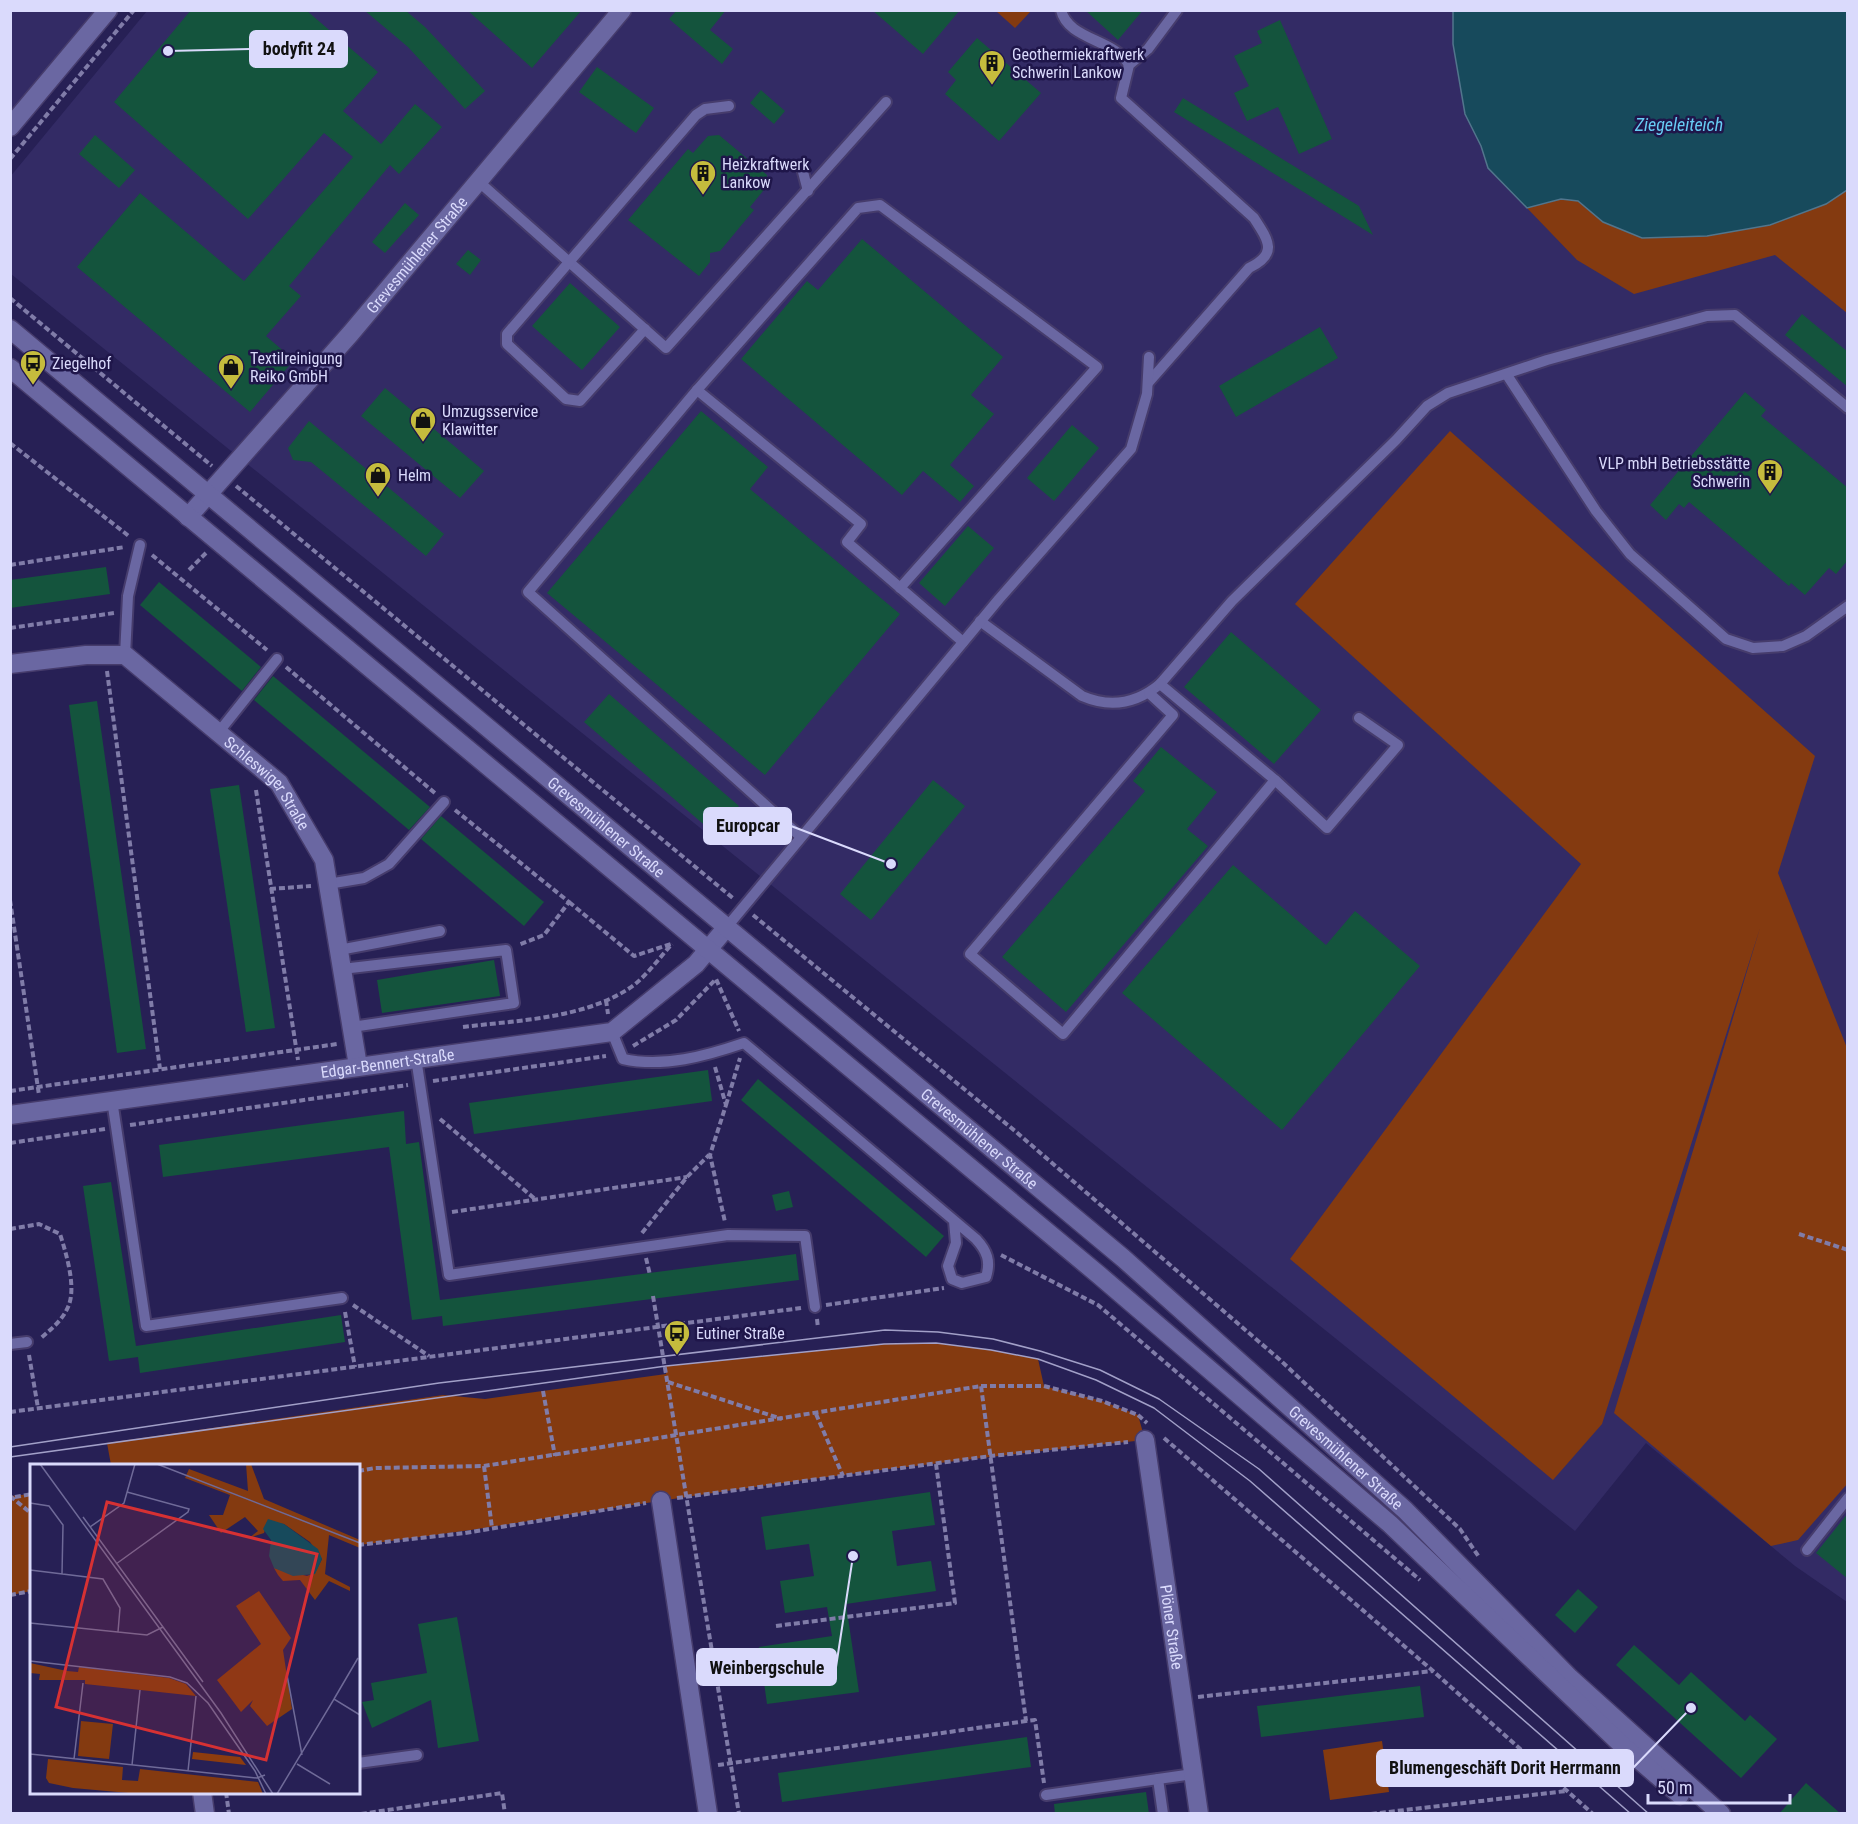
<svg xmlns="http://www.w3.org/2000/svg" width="1858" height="1824" viewBox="0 0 1858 1824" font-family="'Roboto Condensed',sans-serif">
<rect width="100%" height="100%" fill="#272055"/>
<!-- built -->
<g fill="#332b65">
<path d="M 11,11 L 108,11 L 11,127 Z"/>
<path d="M 147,11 L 1847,11 L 1847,1602 L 1795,1566 L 1646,1443 L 1575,1531 L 11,274 L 10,177 Z"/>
</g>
<!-- green -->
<g fill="#843a10">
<path d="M 996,11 L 1031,11 L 1015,28 Z"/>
<path d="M 1847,190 L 1847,313 L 1775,255 L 1634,294 L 1577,260 L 1527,208 L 1561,199 L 1578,201 L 1603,222 L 1707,236 L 1770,225 L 1826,204 Z"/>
<path d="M 1450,431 L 1815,756 L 1778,873 L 1847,1048 L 1848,1483 L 1798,1540 L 1771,1546 L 1614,1413 L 1760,928 L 1602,1424 L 1553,1480 L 1290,1259 L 1581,864 L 1295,604 Z"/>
<path d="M 936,1343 L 991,1350 L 1038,1359 L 1044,1386 L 1102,1401 L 1138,1415 L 1145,1440 C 992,1456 838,1474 686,1497 C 577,1513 468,1532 359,1545 L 358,1466 L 111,1465 L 107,1443 L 443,1395 L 485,1399 L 666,1374 L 666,1366 L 884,1344 Z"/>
<path d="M 31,1494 L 31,1591 L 11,1595 L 11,1496 Z"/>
<path d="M 1382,1741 L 1389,1792 L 1330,1800 L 1323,1750 Z"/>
</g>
<!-- water -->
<path fill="#174a5c" stroke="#52758c" stroke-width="1.5" d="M 1453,11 L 1847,11 L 1847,190 L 1826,204 L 1770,225 L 1707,236 L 1642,238 L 1603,222 L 1578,201 L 1561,199 L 1527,208 L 1488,168 L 1481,146 L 1465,114 L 1453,44 Z"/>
<!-- building -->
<g fill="#14543d">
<path d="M 191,10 L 306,10 L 378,72 L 343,111 L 381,144 L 415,104 L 442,127 L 399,174 L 390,165 L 289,286 L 301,296 L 266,336 L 294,360 L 250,412 L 77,267 L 140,193 L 244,281 L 353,157 L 324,133 L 248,219 L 114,102 Z"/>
<path d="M 364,10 L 405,10 L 425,27 L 485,91 L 465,109 L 408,47 Z"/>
<path d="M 467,10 L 582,10 L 532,68 Z"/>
<path d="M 677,10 L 726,10 L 710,30 L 733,49 L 722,64 L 669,19 Z"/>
<path d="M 872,10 L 960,10 L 923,54 Z"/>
<path d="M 1085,10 L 1143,10 L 1118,40 Z"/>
<path d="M 1280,20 L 1332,139 L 1299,154 L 1278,107 L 1247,121 L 1234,93 L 1249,86 L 1234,56 L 1262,43 L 1257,31 Z"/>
<path d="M 977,38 L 1041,93 L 999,141 L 945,94 L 956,80 L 948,72 Z"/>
<path d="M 597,67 L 654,108 L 636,133 L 579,92 Z"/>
<path d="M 761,90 L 785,111 L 774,124 L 750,103 Z"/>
<path d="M 1183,98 L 1359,206 L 1373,235 L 1174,112 Z"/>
<path d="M 95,135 L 135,170 L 119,188 L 79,154 Z"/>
<path d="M 719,135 L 767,175 L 767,186 L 750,207 L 754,210 L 720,251 L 710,253 L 710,262 L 699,276 L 628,220 L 688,149 L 693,153 L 708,136 Z"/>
<path d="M 405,203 L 419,215 L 385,253 L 372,242 Z"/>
<path d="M 862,239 L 1003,357 L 971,395 L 994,414 L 950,465 L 974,486 L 960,502 L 923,471 L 902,495 L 741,359 L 807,281 L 818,290 Z"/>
<path d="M 468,250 L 481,260 L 470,275 L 456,264 Z"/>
<path d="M 570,283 L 620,327 L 582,370 L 532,326 Z"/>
<path d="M 1802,314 L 1848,352 L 1848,387 L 1785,335 Z"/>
<path d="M 1320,327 L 1338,358 L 1236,417 L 1219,386 Z"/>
<path d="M 385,388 L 484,471 L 460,498 L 361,416 Z"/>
<path d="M 1745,392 L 1766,410 L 1761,416 L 1848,488 L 1848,560 L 1836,574 L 1829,568 L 1805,595 L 1791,583 L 1789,586 L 1689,502 L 1684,508 L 1679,504 L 1666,520 L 1650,505 Z"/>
<path d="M 701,411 L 768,467 L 750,489 L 900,614 L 765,775 L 547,593 Z"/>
<path d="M 309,421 L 444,534 L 426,556 L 311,462 L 293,460 L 288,448 Z"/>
<path d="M 1072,425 L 1099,448 L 1054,501 L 1027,478 Z"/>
<path d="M 968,526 L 994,548 L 945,606 L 919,583 Z"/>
<path d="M 106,567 L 110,594 L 10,608 L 10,580 Z"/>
<path d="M 159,582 L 261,667 L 242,691 L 140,605 Z"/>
<path d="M 1231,632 L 1321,710 L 1274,764 L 1184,687 Z"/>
<path d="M 273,676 L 430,807 L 409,830 L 254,700 Z"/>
<path d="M 609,694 L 739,806 L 715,834 L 584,722 Z"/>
<path d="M 97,701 L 146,1049 L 117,1053 L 69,705 Z"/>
<path d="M 1161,747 L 1217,792 L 1187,829 L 1208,846 L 1066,1012 L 1002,957 L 1145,791 L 1133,781 Z"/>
<path d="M 933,780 L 965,806 L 871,920 L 840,894 Z"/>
<path d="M 239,785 L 275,1028 L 246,1032 L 210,789 Z"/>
<path d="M 441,816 L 544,902 L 524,926 L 421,839 Z"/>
<path d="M 1233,865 L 1326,945 L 1355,911 L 1420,966 L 1282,1130 L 1122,993 Z"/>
<path d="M 494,960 L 500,996 L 382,1013 L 377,980 Z"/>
<path d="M 708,1070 L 712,1101 L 474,1134 L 469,1103 Z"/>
<path d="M 758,1079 L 944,1236 L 926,1257 L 741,1100 Z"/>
<path d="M 404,1111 L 406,1144 L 419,1142 L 440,1300 L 796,1254 L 799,1280 L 443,1326 L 442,1316 L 412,1320 L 389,1147 L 163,1177 L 159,1145 Z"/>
<path d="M 111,1182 L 136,1346 L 341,1315 L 345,1342 L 140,1373 L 138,1357 L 109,1361 L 83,1186 Z"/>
<path d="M 789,1191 L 793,1207 L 776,1211 L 772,1195 Z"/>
<path d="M 930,1492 L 935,1525 L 892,1531 L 897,1566 L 931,1561 L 936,1591 L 846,1604 L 859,1692 L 767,1704 L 759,1647 L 832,1636 L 827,1607 L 785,1613 L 780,1581 L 814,1576 L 809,1544 L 766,1550 L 761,1517 Z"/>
<path d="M 1848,1513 L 1848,1579 L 1816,1553 Z"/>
<path d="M 1578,1589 L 1598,1607 L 1575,1633 L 1555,1615 Z"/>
<path d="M 457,1617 L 479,1741 L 438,1748 L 431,1700 L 372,1728 L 362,1702 L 374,1700 L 371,1683 L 427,1673 L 418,1624 Z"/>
<path d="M 1634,1645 L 1679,1685 L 1691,1672 L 1745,1721 L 1750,1715 L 1777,1739 L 1741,1778 L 1616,1665 Z"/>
<path d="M 1420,1686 L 1424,1717 L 1261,1737 L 1257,1706 Z"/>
<path d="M 1027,1737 L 1031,1767 L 782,1802 L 778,1773 Z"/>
<path d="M 1806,1783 L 1841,1814 L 1779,1814 Z"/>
<path d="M 1146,1792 L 1149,1814 L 1055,1814 L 1054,1804 Z"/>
</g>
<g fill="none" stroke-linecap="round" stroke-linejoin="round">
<!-- lane casing -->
<g stroke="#463c6c" stroke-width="14">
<g id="lane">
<path d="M 1061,10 C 1068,40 1115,39 1129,65"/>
<path d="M 802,168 L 808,191"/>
<path d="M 478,181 L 666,348 L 886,102"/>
<path d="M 645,329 L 580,401 L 566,399 L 507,344 L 507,334 L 696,115 L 705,109 L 729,106"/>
<path d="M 1507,375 L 1596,511 L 1630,554 L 1726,639 L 1753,648 L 1783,646 L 1806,636 L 1848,606"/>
<path d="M 1148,383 L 1249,268 C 1278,254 1269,241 1254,218 L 1121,98 L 1129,65 L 1148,49 L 1177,10"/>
<path d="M 697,390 L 861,524 L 847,542 L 963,642"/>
<path d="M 980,621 L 1082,696 C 1110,708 1136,704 1160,684 L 1232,601 L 1396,440 L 1427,406 L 1448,393 L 1547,360 L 1707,316 L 1735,315 L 1848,408"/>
<path d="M 125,655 L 128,596 L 140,545"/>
<path d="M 1160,684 L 1275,780 L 1327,828 L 1398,745 L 1359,718"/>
<path d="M 1149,693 L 1173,715 L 970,954 L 1063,1034 L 1275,780"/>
<path d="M 218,733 L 277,659"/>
<path d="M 801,837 L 528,592 L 697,390 L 858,208 L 880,205 L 1097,367 L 900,588"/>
<path d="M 328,884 L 364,878 L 389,864 L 444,802"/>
<path d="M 726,928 L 999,599 L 1131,449 L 1147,394 L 1149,357"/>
<path d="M 339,950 L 440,931"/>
<path d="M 342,969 L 506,950 L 514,1003 L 352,1027"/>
<path d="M 612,1032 L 623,1059 C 663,1068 706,1056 744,1043 L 976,1239 C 987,1251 991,1261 986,1277 L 962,1283 L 952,1279 L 948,1266 L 956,1243 L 954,1221"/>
<path d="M 416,1058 L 449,1275 L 728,1235 L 805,1236 L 815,1307"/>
<path d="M 112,1100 L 146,1326 L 342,1298"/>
<path d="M 10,1344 L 27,1342"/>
<path d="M 1807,1550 L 1848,1498"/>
<path d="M 358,1763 L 417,1755"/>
<path d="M 1158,1779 L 1163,1814"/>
<path d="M 1046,1795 L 1193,1774"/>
</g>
</g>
<!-- street casing -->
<g stroke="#463c6c" stroke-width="21">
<g id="street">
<path id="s1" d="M 188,517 L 351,333 L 622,10"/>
<path id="s2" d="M 10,664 L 86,655 L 125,655 L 279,783 L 324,860 L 358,1066"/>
<path id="s3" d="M 10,1115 L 612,1032 L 696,964 L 726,928"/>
<path id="s4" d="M 1145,1440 L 1199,1814"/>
<path d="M 661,1501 L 708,1814"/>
<path d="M 202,1792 L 205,1814"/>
</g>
</g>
<!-- secondary casing -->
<g stroke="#463c6c" stroke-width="21">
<g id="secondary">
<path d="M 10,127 L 108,10"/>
<path id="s5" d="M 10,329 L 1123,1258 L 1405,1510 L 1570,1678 L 1721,1814"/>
<path d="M 10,368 L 1099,1275 L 1390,1524 L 1623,1746 L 1680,1795"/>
</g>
</g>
<!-- path -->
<g stroke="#807ca8" stroke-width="4" stroke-dasharray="6 3" stroke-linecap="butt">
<path d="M 10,159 L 134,10"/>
<path d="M 10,298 L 212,466"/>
<path d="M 10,443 L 130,537"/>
<path d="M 236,486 L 734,899"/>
<path d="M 152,555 L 267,650"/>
<path d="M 10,565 L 125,547"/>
<path d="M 189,570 L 207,552"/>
<path d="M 10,628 L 114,613"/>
<path d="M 286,667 L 436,794"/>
<path d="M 107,671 L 160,1069"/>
<path d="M 256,790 L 298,1060"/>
<path d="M 455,810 L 569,902 L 544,935 L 518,945"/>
<path d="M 270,889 L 311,886"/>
<path d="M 10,900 L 39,1095"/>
<path d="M 569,902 L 634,956 L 671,944"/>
<path d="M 753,915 L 1015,1131 L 1279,1359 L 1460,1529 L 1479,1557"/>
<path d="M 606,1000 L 608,1014"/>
<path d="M 463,1027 C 519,1020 587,1019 634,985 C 648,974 660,957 672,944"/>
<path d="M 633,1046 L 676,1020 L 716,979 L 739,1031"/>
<path d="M 715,1067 L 726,1105 L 710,1155 L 725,1222"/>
<path d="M 433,1081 L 606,1056"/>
<path d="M 10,1091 L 337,1044"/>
<path d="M 726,1105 L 740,1058"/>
<path d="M 440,1119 L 535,1199"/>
<path d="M 130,1125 L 408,1085"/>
<path d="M 10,1143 L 105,1129"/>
<path d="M 452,1212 L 687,1177"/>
<path d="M 10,1229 L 39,1224 L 60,1234 C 66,1253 77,1288 68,1307 C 62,1321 51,1329 40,1339"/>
<path d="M 642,1233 L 687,1177 L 709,1155"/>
<path d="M 1799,1234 L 1848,1250"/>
<path d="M 1001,1255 L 1098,1305 L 1420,1580"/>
<path d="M 646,1258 L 650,1275"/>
<path d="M 653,1296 L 739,1814"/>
<path d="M 353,1305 L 429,1356"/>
<path d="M 826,1305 L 944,1288"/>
<path d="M 345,1312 L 355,1367"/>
<path d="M 817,1319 L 818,1328"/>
<path d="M 29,1355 L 38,1408"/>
<path d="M 668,1382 L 782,1419"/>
<path d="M 981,1386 L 1044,1386 L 1102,1401 L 1138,1415"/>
<path d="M 543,1391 L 555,1456"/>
<path d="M 10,1412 L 801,1308"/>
<path d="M 816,1414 L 843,1476"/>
<path d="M 1138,1415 L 1147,1423"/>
<path d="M 1164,1438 L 1433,1671 L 1593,1814"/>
<path d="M 484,1466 L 492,1528"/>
<path d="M 358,1471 L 375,1468 L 484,1466 L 981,1386 L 1026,1721 L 1035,1720 L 1044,1783"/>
<path d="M 10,1496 L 32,1514"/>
<path d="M 15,1497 L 32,1494"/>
<path d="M 677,1498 L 991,1456 L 1128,1442"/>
<path d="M 358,1545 L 465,1533 L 646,1503"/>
<path d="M 10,1595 L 32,1591"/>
<path d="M 776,1626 L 955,1603 L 936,1464"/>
<path d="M 1198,1697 L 1433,1671"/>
<path d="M 718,1765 L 1026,1721"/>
<path d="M 226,1792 L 229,1814"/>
<path d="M 361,1814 L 502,1793 L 505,1814"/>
<path d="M 1371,1814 L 1566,1791"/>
</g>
<!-- lane -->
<use href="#lane" stroke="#6a67a2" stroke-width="10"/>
<!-- street -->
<use href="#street" stroke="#6a67a2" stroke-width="18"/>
<!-- secondary -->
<use href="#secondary" stroke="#6a67a2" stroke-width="18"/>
<!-- tram -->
<g stroke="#a2a0c8" stroke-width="1.5">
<path d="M 10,1447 L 439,1383 L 885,1330 L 938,1332 L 993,1339 L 1040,1351 L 1100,1370 L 1159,1399 L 1259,1469 L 1649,1814"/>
<path d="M 10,1457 L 666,1366 L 884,1344 L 936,1343 L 991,1350 L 1038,1359 L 1096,1380 L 1154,1408 L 1250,1481 L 1631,1814"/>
</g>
</g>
<!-- icons -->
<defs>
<g id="building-pin" transform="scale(1.35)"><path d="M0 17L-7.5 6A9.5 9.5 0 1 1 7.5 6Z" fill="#c5bc3d" stroke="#1f164a"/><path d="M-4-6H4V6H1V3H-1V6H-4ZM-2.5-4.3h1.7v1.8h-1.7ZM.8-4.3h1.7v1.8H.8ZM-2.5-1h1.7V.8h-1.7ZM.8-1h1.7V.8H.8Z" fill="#111"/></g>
<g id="bus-pin" transform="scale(1.35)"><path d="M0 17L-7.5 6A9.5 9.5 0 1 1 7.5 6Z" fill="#c5bc3d" stroke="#1f164a"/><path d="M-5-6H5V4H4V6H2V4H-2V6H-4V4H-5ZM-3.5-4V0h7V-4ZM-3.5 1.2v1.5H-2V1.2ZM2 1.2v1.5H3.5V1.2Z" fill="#111"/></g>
<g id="shop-pin" transform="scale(1.35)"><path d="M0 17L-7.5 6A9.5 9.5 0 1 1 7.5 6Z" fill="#c5bc3d" stroke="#1f164a"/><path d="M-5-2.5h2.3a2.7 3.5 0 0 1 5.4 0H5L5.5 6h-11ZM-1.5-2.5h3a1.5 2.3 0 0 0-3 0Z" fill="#111"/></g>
</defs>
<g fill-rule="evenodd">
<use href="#building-pin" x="992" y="63"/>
<use href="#building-pin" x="703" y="173"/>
<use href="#bus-pin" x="33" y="363"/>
<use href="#shop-pin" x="231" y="367"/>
<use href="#shop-pin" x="423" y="420"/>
<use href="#building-pin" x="1770" y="472"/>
<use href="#shop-pin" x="378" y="475"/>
<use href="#bus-pin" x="677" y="1333"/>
</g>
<g text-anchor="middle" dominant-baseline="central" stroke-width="5" stroke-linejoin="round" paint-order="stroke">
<!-- poi labels -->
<g font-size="16" fill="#dadafc" stroke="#1f164a" text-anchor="start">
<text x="1012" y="54">Geothermiekraftwerk<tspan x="1012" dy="18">Schwerin Lankow</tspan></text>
<text x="722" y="164">Heizkraftwerk<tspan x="722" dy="18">Lankow</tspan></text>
<text x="250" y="358">Textilreinigung<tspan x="250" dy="18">Reiko GmbH</tspan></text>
<text x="52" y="363">Ziegelhof</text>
<text x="442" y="411">Umzugsservice<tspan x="442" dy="18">Klawitter</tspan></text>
<text x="1750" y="463" text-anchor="end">VLP mbH Betriebsstätte<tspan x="1750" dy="18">Schwerin</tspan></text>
<text x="398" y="475">Helm</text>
<text x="696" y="1333">Eutiner Straße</text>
</g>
<!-- street labels -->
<g font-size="16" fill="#dadafc" stroke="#1f164a">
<text stroke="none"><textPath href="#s1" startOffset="348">Grevesmühlener Straße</textPath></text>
<text stroke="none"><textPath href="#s2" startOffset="308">Schleswiger Straße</textPath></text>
<text stroke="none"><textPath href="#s5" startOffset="777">Grevesmühlener Straße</textPath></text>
<text stroke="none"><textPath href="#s3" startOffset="381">Edgar-Bennert-Straße</textPath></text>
<text stroke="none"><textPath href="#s5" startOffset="1263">Grevesmühlener Straße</textPath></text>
<text stroke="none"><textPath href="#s5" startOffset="1749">Grevesmühlener Straße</textPath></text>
<text stroke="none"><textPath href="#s4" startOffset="189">Plöner Straße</textPath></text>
</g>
<!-- water labels -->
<g font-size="18" font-style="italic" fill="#67cdf4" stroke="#1f164a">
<text x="1679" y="124">Ziegeleiteich</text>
</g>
</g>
<!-- overview -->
<g transform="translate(30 1464)">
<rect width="330" height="330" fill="#272055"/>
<path d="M 216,0 L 221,0 L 234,35 L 330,76 L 330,84 L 299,71 L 295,110 L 320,123 L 320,127 L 299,117 L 285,136 L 270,116 L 253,117 L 248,111 L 244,104 L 277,112 L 285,109 L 292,95 L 280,78 L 254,60 L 237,58 L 234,69 L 219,74 L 228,67 L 215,53 L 191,69 L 179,51 L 193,51 L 200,31 L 155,14 L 159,5 L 218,27 ZM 229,127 L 261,174 L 253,186 L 262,245 L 237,262 L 220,242 L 223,236 L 211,248 L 187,216 L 231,180 L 206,142 ZM 0,199 L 37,207 L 48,208 L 49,203 L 139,214 L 156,220 L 166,232 L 55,220 L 55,216 L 9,216 L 10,210 L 0,209 ZM 51,257 L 83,260 L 79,295 L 48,292 ZM 18,295 L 93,303 L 92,316 L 108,317 L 110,305 L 228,318 L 233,330 L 110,330 L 43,324 L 19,319 L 16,314 Z" fill="#843a10"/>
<path d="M 163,288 L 210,293 L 216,301 L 162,295 Z" fill="#8d3c0e"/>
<path d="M 238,55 L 254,60 L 288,85 L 292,95 L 285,110 L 263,112 L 244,104 L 239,92 L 241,76 L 233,65 Z" fill="#174a5c"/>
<path fill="none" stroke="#6f6a98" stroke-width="1.5" d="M 10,0 L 191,249 L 243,330M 127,0 L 330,79M 0,39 L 19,42 L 33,61 L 32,110M 53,53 L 173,218M 60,63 L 94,39 L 105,0M 86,100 L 158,48 L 159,45 L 97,28M 0,106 L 73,115 L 90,144 L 88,168M 0,159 L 117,171 L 133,163M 0,197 L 140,213 L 157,219 L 178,239 L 225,307 L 236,330M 257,211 L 272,291M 304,235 L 328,194M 0,290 L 227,314 L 235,311M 44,295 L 53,219M 267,300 L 300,320M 102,301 L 110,226M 158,307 L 166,232M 247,330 L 304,235 L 330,251"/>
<path fill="#d63133" fill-opacity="0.15" stroke="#d63133" stroke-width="3" d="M 77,38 L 287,90 L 236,296 L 26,243 Z"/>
<rect width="330" height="330" fill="none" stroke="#dadafc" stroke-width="3"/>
</g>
<!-- callouts -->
<path fill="none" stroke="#dadafc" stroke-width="2" d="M168 51L250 49M891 864L791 826M853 1556L836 1667M1691 1708L1633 1768"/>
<g fill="#dadafc" stroke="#1f164a" stroke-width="2">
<circle cx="168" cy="51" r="6"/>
<circle cx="891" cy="864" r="6"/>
<circle cx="853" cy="1556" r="6"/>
<circle cx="1691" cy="1708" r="6"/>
</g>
<g fill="#dadafc" stroke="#dadafc" stroke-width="2">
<rect x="250" y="31" width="97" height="36" rx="6"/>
<rect x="704" y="808" width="87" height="36" rx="6"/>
<rect x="697" y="1649" width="139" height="36" rx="6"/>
<rect x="1377" y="1750" width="256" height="36" rx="6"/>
</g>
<g font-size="18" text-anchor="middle" font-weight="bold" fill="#111">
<text x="299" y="55">bodyfit 24</text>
<text x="748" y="832">Europcar</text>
<text x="767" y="1674">Weinbergschule</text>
<text x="1505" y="1774">Blumengeschäft Dorit Herrmann</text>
</g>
<!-- border -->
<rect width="1858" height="1824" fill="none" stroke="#dadafc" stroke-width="24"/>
<!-- scale -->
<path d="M1648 1794v9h142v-9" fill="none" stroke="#dadafc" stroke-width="3"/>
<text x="1657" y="1794" font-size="18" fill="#dadafc" stroke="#1f164a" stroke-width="4.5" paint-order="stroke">50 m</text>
</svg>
